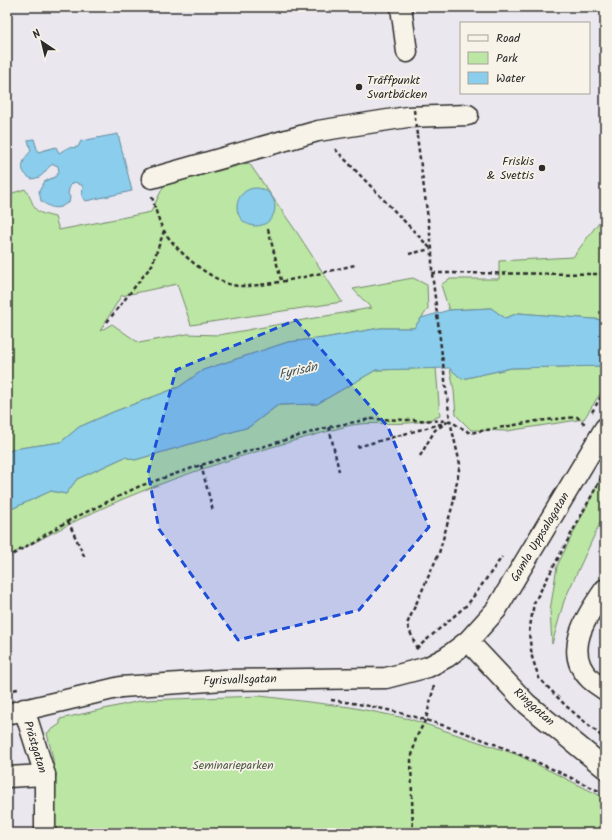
<svg xmlns="http://www.w3.org/2000/svg" width="612" height="840" viewBox="0 0 612 840" font-family="Kalam,sans-serif">
<rect width="100%" height="100%" fill="#eae7ef"/>
<filter id="ink" filterUnits="userSpaceOnUse"><feTurbulence type="fractalNoise" baseFrequency=".025" numOctaves="2"/><feDisplacementMap in="SourceGraphic" scale="8" xChannelSelector="R" yChannelSelector="G"/><feConvolveMatrix kernelMatrix="1 2 1 2 8 2 1 2 1" color-interpolation-filters="sRGB"/></filter>
<g filter="url(#ink)">
<!-- green -->
<g fill="#bbe6a3" stroke="#738867">
<path d="M 249,163 L 298,234 L 342,302 L 191,325 L 177,284 L 121,296 L 100,331 L 112,324 L 139,343 L 187,334 L 219,335 L 371,308 L 353,289 L 413,278 L 427,285 L 428,309 L 414,328 L 380,328 L 324,338 L 288,342 L 203,370 L 179,387 L 113,412 L 79,427 L 61,442 L 13,449 L 7,453 L 7,195 L 25,189 C 38,208 28,211 55,217 L 59,230 L 151,212 L 164,185 Z"/>
<path d="M 605,214 L 605,320 L 519,313 L 505,318 L 491,308 L 449,310 L 441,285 L 449,279 L 499,279 L 499,261 L 573,257 Z"/>
<path d="M 605,366 L 605,386 L 584,419 L 507,431 L 471,430 L 456,415 L 454,391 L 450,368 L 462,379 L 511,368 Z"/>
<path d="M 436,368 L 440,416 C 414,427 387,422 360,424 C 347,425 334,430 322,433 C 255,451 187,472 123,499 C 83,516 45,537 7,557 L 7,511 L 51,491 L 66,494 L 77,479 L 125,457 L 135,460 L 249,427 L 278,405 L 317,404 L 376,370 Z"/>
<path d="M 605,469 L 605,512 L 564,601 L 552,644 L 550,611 L 557,566 Z"/>
<path d="M 260,696 L 350,707 L 410,719 L 518,755 L 605,798 L 605,833 L 54,833 L 53,759 L 47,733 L 60,724 L 60,719 L 144,700 Z"/>
</g>
<!-- water -->
<g fill="#8bcdec" stroke="#658c9f">
<path d="M 118,134 L 132,191 L 86,201 L 82,196 L 83,186 L 75,182 L 70,185 L 68,194 L 70,197 L 69,203 L 67,203 C 57,211 51,208 41,201 L 39,191 L 45,181 L 55,177 L 59,172 L 58,166 L 53,164 C 43,170 46,177 32,179 C 17,172 22,160 31,151 L 28,140 L 34,139 L 38,152 L 56,147 L 59,153 L 67,148 L 78,147 L 81,141 Z"/>
<circle cx="256" cy="207" r="19"/>
<path d="M 491,308 L 505,318 L 519,313 L 605,320 L 605,366 L 511,368 L 462,379 L 449,368 L 376,370 L 317,404 L 278,405 L 249,427 L 135,460 L 125,457 L 77,479 L 66,494 L 51,491 L 7,511 L 7,453 L 13,449 L 61,442 L 79,427 L 113,412 L 179,387 L 203,370 L 288,342 L 324,338 L 380,328 L 414,328 L 421,318 L 449,310 Z"/>
</g>
<g fill="none" stroke-linecap="round" stroke-linejoin="round">
<!-- minor casing -->
<g stroke="#2b2b2b" stroke-width="23">
<g id="minor">
<path d="M 401,7 L 407,52"/>
<path d="M 152,178 L 318,131 L 407,117 L 468,115"/>
<path d="M 605,589 C 588,614 561,651 590,679 C 594,683 600,686 605,690"/>
<path d="M 468,641 L 527,704 L 605,768"/>
<path d="M 24,709 L 45,775 L 45,833"/>
<path d="M 7,714 L 121,687 L 224,680 L 386,678 L 428,667 L 447,657 L 468,641 L 496,610 L 605,428"/>
<path d="M 7,777 L 45,775"/>
</g>
</g>
<!-- path -->
<g stroke="#2b2b2b" stroke-width="2.5" stroke-dasharray="4 3" stroke-linecap="butt">
<path d="M 335,149 L 431,249"/>
<path d="M 152,197 C 155,207 158,221 164,231 C 177,252 208,278 232,285 C 255,291 328,271 355,265"/>
<path d="M 268,229 L 281,280"/>
<path d="M 409,254 L 431,249"/>
<path d="M 432,273 L 605,274"/>
<path d="M 107,322 L 152,265 L 164,231"/>
<path d="M 592,412 L 605,390"/>
<path d="M 329,427 L 339,471"/>
<path d="M 357,447 L 448,422"/>
<path d="M 420,456 L 435,430 L 446,423"/>
<path d="M 201,465 L 213,511"/>
<path d="M 605,471 L 534,603 L 529,633 L 532,657 L 539,678 L 566,706 L 605,739"/>
<path d="M 68,521 L 85,558"/>
<path d="M 7,558 L 68,521 L 140,486 L 201,465 L 329,427 L 370,419 L 450,421 L 470,433 L 537,421 L 577,417 L 585,424"/>
<path d="M 416,649 L 468,604 L 502,557"/>
<path d="M 417,649 L 407,624 L 439,553 L 453,504 L 460,464 L 450,421 L 432,273 L 432,249 L 417,136"/>
<path d="M 7,691 L 18,689"/>
<path d="M 331,700 C 430,712 516,751 605,794"/>
<path d="M 413,833 L 411,760 L 416,738 L 426,719 L 434,686"/>
</g>
<!-- minor -->
<use href="#minor" stroke="#f7f3e8" stroke-width="20"/>
<!-- path-bridge -->
<path stroke="#2b2b2b" stroke-width="2.5" stroke-dasharray="4 3" stroke-linecap="butt" d="M 414,110 L 417,135"/>
</g>
</g>
<!-- marked area -->
<path fill="#1d4ed8" fill-opacity="0.2" stroke="#1d4ed8" stroke-width="3" stroke-dasharray="8 5" stroke-linejoin="round" d="M 296,320 L 388,427 L 429,527 L 359,610 L 238,640 L 159,529 L 148,473 L 176,370 Z"/>
<!-- markers -->
<g fill="#2b2b2b" stroke="#f7f3e8" stroke-width="1.5">
<circle cx="359" cy="87" r="4"/>
<circle cx="542" cy="168" r="4"/>
</g>
<g text-anchor="middle" dominant-baseline="central" stroke-width="3.5" stroke-linejoin="round" paint-order="stroke">
<!-- poi labels -->
<g font-size="12" fill="#2b2b2b" stroke="#f7f3e8" text-anchor="start">
<text x="367" y="80">Träffpunkt<tspan x="367" dy="14">Svartbäcken</tspan></text>
<text x="534" y="161" text-anchor="end">Friskis<tspan x="534" dy="14">&amp; Svettis</tspan></text>
</g>
<!-- street labels -->
<g font-size="12" fill="#2b2b2b" stroke="#f7f3e8">
<text transform="translate(540 537) rotate(-59)">Gamla Uppsalagatan</text>
<text transform="translate(240 680) rotate(-2)">Fyrisvallsgatan</text>
<text transform="translate(534 707) rotate(42)">Ringgatan</text>
<text transform="translate(35 747) rotate(73)">Prästgatan</text>
</g>
<!-- park labels -->
<g font-size="12" fill="#4f5a49" stroke="#f7f3e8">
<text x="233" y="765">Seminarieparken</text>
</g>
<!-- water labels -->
<g font-size="13" font-style="italic" fill="#43545b" stroke="#f7f3e8">
<text transform="translate(298 371) rotate(-12)">Fyrisån</text>
</g>
</g>
<!-- margin -->
<rect width="612" height="840" fill="none" stroke="#f7f3e8" stroke-width="24"/>
<rect x="12" y="12" width="588" height="816" fill="none" stroke="#2b2b2b" stroke-width="1.5" filter="url(#ink)"/>
<!-- legend -->
<rect x="460" y="22" width="130" height="72" fill="#f7f3e8" stroke="#a5a39c"/>
<rect x="468" y="35" width="20" height="6" fill="#f7f3e8" stroke="#a5a39c"/>
<text x="496" y="42" font-size="12" fill="#2b2b2b">Road</text>
<rect x="468" y="52" width="20" height="12" fill="#bbe6a3" stroke="#a5a39c"/>
<text x="496" y="62" font-size="12" fill="#2b2b2b">Park</text>
<rect x="468" y="72" width="20" height="12" fill="#8bcdec" stroke="#a5a39c"/>
<text x="496" y="82" font-size="12" fill="#2b2b2b">Water</text>
<!-- north arrow -->
<g transform="translate(42 42) rotate(325)" stroke="#f7f3e8" stroke-width="3" paint-order="stroke">
<path d="M0-3L7 15L0 10L-7 15Z" fill="#2b2b2b"/>
<text y="-6" font-size="11" font-weight="bold" text-anchor="middle" fill="#2b2b2b">N</text>
</g>
</svg>
